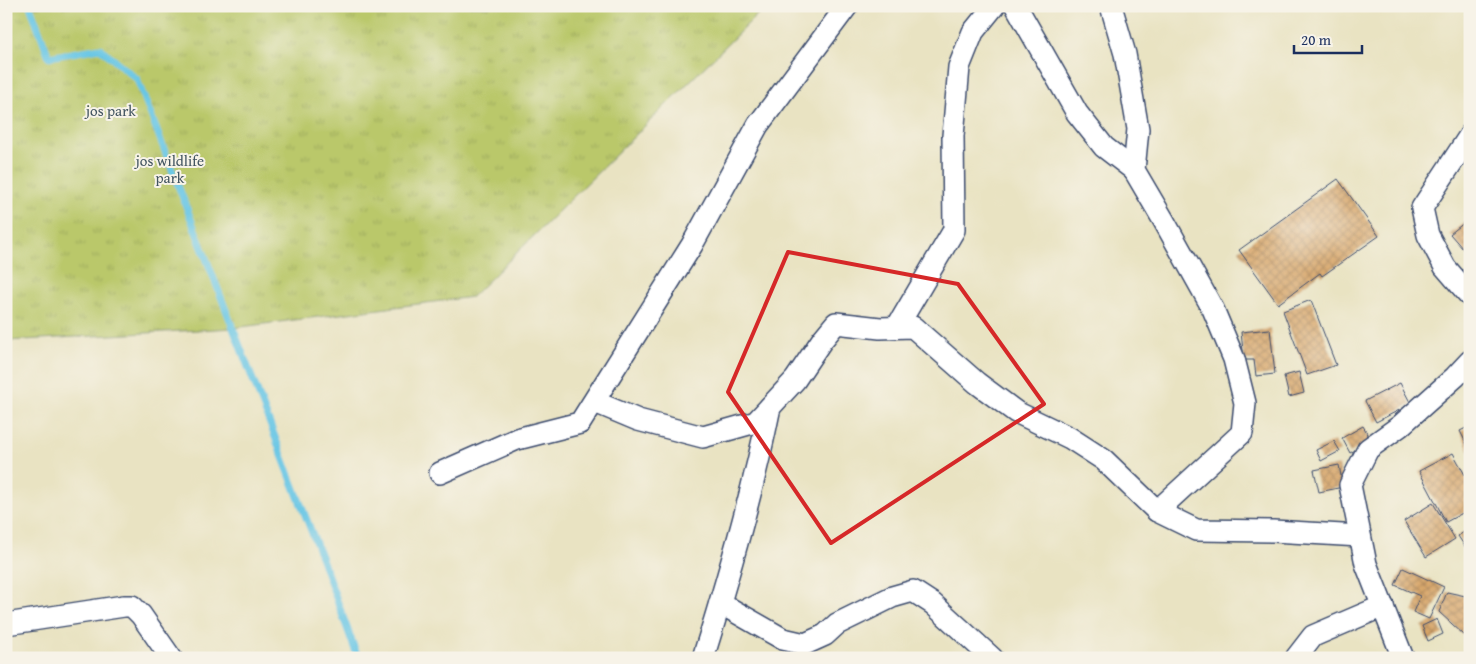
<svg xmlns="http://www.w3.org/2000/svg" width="1476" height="664" viewBox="0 0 1476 664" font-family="'Gentium Book Plus',serif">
<defs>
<pattern id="park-tufts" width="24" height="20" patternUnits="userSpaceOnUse" patternTransform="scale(1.25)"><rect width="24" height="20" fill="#bac86a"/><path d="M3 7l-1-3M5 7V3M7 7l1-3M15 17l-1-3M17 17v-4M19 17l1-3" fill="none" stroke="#9fac5e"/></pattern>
<pattern id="building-cross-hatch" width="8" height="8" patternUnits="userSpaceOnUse" patternTransform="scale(1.25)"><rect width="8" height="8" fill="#d6a365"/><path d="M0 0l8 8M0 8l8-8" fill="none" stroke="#ad8556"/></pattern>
</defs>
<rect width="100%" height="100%" fill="#f7f3e8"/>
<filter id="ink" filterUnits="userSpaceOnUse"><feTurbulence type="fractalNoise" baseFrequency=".02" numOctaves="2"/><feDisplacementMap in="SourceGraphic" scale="10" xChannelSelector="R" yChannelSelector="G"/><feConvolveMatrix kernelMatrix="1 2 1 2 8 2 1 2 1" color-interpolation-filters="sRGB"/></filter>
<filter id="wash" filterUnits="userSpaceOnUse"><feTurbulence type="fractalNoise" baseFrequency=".0096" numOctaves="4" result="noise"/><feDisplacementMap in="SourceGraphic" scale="20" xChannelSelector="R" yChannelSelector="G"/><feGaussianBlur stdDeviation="1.12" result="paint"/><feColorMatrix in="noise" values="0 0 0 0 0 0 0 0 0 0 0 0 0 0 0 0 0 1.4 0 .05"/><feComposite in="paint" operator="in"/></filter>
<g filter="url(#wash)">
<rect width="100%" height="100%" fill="#e9e3c2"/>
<!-- park -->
<path fill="url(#park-tufts)" stroke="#6a7c64" d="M 6,6 L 766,6 L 472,297 L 233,328 L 6,341 Z"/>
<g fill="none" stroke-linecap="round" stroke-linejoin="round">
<!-- stream -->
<path stroke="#67c6e5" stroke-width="7" d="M 30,6 L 49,57 L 100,48 L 137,79 L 322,559 L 358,658"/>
</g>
<g id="blocks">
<!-- building -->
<g fill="url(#building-cross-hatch)">
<path d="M 1338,179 L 1379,236 L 1322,276 L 1320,273 L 1278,304 L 1239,250 Z"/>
<path d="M 1470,218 L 1470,257 L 1450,234 Z"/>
<path d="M 1311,300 L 1336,365 L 1307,375 L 1283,311 Z"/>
<path d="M 1270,329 L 1275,374 L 1256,376 L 1254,360 L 1244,360 L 1241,332 Z"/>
<path d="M 1299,372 L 1304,393 L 1289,397 L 1284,376 Z"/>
<path d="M 1400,383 L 1411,404 L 1376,422 L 1365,401 Z"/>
<path d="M 1363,426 L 1372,441 L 1350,453 L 1342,438 Z"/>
<path d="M 1470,426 L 1470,451 L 1460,431 Z"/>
<path d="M 1334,441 L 1340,451 L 1321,461 L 1316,450 Z"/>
<path d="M 1453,453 L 1470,484 L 1470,509 L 1446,522 L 1419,471 Z"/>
<path d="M 1339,465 L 1343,487 L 1319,492 L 1314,470 Z"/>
<path d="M 1433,503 L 1455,539 L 1426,557 L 1404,521 Z"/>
<path d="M 1470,528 L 1470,554 L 1458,536 Z"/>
<path d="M 1403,568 L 1444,587 L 1429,619 L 1413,612 L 1420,596 L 1395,585 Z"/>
<path d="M 1447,592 L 1470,597 L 1470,633 L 1464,635 L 1439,612 Z"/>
<path d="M 1437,619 L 1443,634 L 1428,641 L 1422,626 Z"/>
</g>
</g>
</g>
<g filter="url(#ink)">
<use href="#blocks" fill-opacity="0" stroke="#3a4a6d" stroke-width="1"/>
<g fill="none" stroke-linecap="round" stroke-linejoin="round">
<!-- minor casing -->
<g stroke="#3a4a6d" stroke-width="24">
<g id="minor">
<path d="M 1016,6 L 1077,113 L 1104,147 L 1134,170"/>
<path d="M 1111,6 L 1125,54 L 1138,129 L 1134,170 L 1164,221 L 1213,309 L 1234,359 L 1245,403 L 1242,433 L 1157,511"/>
<path d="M 1470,135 L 1422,208 L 1428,235 L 1445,267 L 1470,296"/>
<path d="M 897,327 L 954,230 L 953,136 L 959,67 L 973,32 L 994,6"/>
<path d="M 595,402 L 638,420 L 703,437 L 756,422 L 795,380 L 822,340 L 836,323 L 880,328 L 913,327 L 977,383 L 1016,412 L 1070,438 L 1104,460 L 1157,511 L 1196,530 L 1273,531 L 1360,536"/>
<path d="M 440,473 L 517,439 L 580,423 L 692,245 L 758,125 L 847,6"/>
<path d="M 720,603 L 783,639 L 805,644 L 825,635 L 837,624 L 892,597 L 913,591 L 933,604 L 992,658"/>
<path d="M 6,624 L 124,606 L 132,606 L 141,615 L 171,658"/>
<path d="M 703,658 C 729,575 753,492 770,407"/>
<path d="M 1296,658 L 1313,636 L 1383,606"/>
<path d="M 1403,658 L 1366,564 L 1350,485 L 1368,449 L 1400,426 L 1455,377 L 1470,361"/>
</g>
</g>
<!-- minor -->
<use href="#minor" stroke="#fff" stroke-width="21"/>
</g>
</g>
<!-- marked area -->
<path fill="none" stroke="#d62828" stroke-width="4" stroke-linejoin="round" d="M 788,252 L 958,284 L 1044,404 L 831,543 L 728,392 Z"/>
<g text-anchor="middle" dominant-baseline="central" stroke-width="4" stroke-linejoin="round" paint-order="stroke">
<!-- park labels -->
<g font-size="15" fill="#435561" stroke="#f7f3e8">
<text x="111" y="110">jos park</text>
<text x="170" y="160">jos wildlife<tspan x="170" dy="17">park</tspan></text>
</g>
</g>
<!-- margin -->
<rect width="1476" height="664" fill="none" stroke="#f7f3e8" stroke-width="25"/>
<!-- scale -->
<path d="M1294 45v8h68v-8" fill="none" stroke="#1b2f5e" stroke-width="2.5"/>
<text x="1301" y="45" font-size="15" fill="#1b2f5e" stroke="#f7f3e8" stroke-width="4" paint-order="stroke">20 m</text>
</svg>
